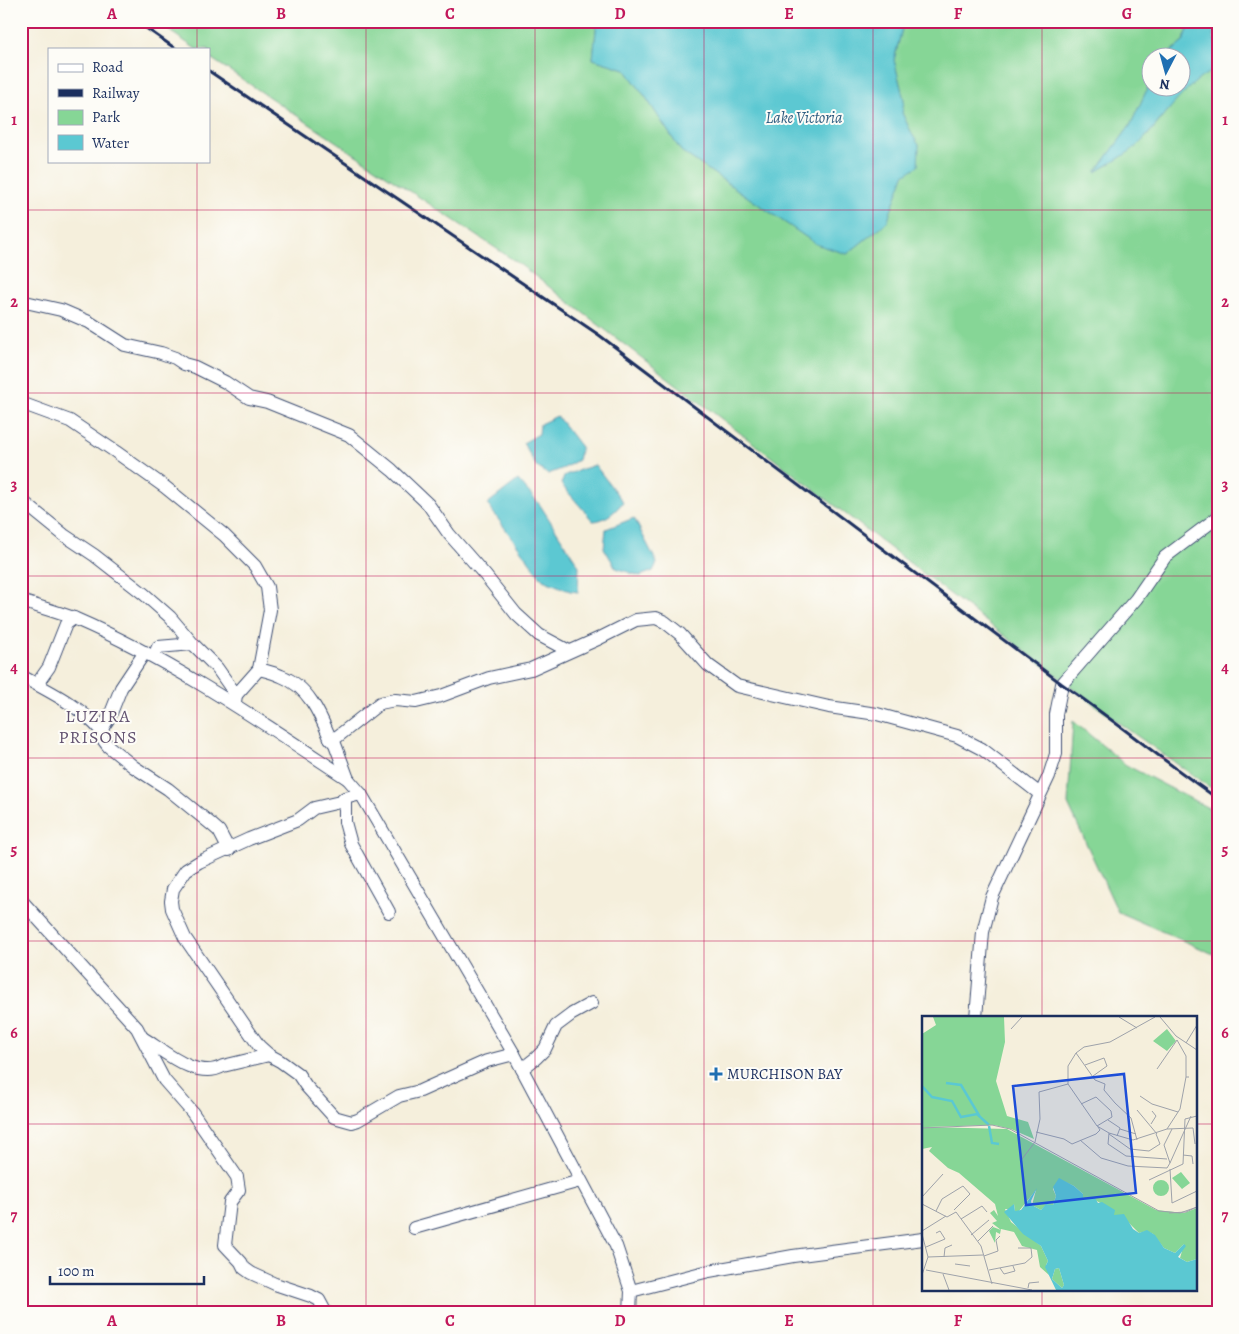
<svg xmlns="http://www.w3.org/2000/svg" width="1239" height="1334" viewBox="0 0 1239 1334" font-family="Alegreya,serif">
<rect width="100%" height="100%" fill="#fdfcf7"/>
<filter id="ink" filterUnits="userSpaceOnUse"><feTurbulence type="fractalNoise" baseFrequency=".02" numOctaves="2"/><feDisplacementMap in="SourceGraphic" scale="10" xChannelSelector="R" yChannelSelector="G"/><feConvolveMatrix kernelMatrix="1 2 1 2 8 2 1 2 1" color-interpolation-filters="sRGB"/></filter>
<filter id="wash" filterUnits="userSpaceOnUse"><feTurbulence type="fractalNoise" baseFrequency=".0096" numOctaves="4" result="noise"/><feDisplacementMap in="SourceGraphic" scale="20" xChannelSelector="R" yChannelSelector="G"/><feGaussianBlur stdDeviation="1.12" result="paint"/><feColorMatrix in="noise" values="0 0 0 0 0 0 0 0 0 0 0 0 0 0 0 0 0 1.4 0 .05"/><feComposite in="paint" operator="in"/></filter>
<g filter="url(#wash)">
<rect width="100%" height="100%" fill="#f5efdc"/>
<!-- green -->
<g fill="#86d696" stroke="#50827a">
<path d="M 155,21 L 597,21 L 593,59 L 625,69 L 647,99 L 681,151 L 816,244 L 847,254 L 887,222 L 904,175 L 919,145 L 913,136 L 902,113 L 904,100 L 894,60 L 904,21 L 1187,21 L 1189,27 L 1183,42 L 1165,57 L 1152,58 L 1151,81 L 1130,126 L 1097,171 C 1109,165 1129,152 1140,143 C 1160,125 1190,73 1218,70 L 1218,793 L 1116,721 L 518,263 L 209,57 L 209,49 L 196,49 Z"/>
<path d="M 1073,721 L 1126,765 L 1218,813 L 1218,956 L 1118,912 L 1068,804 Z"/>
</g>
<!-- water -->
<g fill="#5bc8d2" stroke="#3b7c98">
<path d="M 597,21 L 904,21 L 894,60 L 904,100 L 902,113 L 913,136 L 919,145 L 918,166 L 904,175 L 887,222 L 847,254 L 816,244 L 681,151 L 647,99 L 625,69 L 593,59 Z"/>
<path d="M 1187,21 L 1218,21 L 1213,35 L 1218,50 L 1218,70 C 1193,73 1159,124 1141,142 C 1129,154 1110,163 1096,172 L 1130,126 L 1151,81 L 1152,88 L 1182,88 L 1182,58 L 1165,57 L 1183,42 L 1189,27 Z"/>
<path d="M 557,416 L 581,447 L 578,460 L 564,468 L 548,474 L 537,467 L 523,443 L 539,434 L 540,424 Z"/>
<path d="M 595,465 L 623,502 C 616,511 605,521 593,521 L 561,484 L 565,475 Z"/>
<path d="M 518,480 L 540,505 L 579,566 L 578,592 L 570,591 L 543,580 L 487,504 Z"/>
<path d="M 634,518 L 657,563 L 653,571 L 640,576 L 616,568 L 604,548 L 606,529 Z"/>
</g>
</g>
<g filter="url(#ink)">
<g fill="none" stroke-linecap="round" stroke-linejoin="round">
<!-- street casing -->
<g stroke="#3c4c71" stroke-width="14">
<g id="street">
<path d="M 21,301 L 61,310 L 89,322 L 125,345 L 161,353 L 175,358 L 184,364 L 195,367 L 225,382 L 249,398 L 267,402 L 349,435 L 392,470 L 428,504 L 449,534 L 485,575 L 516,614 L 539,635 L 569,651"/>
<path d="M 21,403 L 70,421 L 116,452 L 165,487 L 224,535 L 255,566 L 267,587 L 270,610 L 259,669 L 236,695"/>
<path d="M 21,500 L 64,535 L 94,555 L 144,594 L 170,617 L 193,644 L 217,668 L 236,695 L 235,702"/>
<path d="M 21,601 C 39,607 58,612 76,619 C 173,661 260,721 348,779 L 361,794 L 514,1054 L 616,1246 L 631,1291 L 630,1313"/>
<path d="M 145,652 L 121,688 L 109,718 L 103,727 L 102,738 L 108,746 L 134,767 L 168,789 L 211,824 L 219,831 L 229,850"/>
<path d="M 154,656 L 158,647 L 193,644"/>
<path d="M 259,669 C 266,671 274,673 281,676 C 308,686 320,714 330,738"/>
<path d="M 21,676 C 49,691 82,707 102,732"/>
<path d="M 37,684 L 49,667 L 66,624 L 74,618"/>
<path d="M 348,779 L 335,744 L 330,738 L 337,737 L 380,703 L 395,700 L 416,702 L 441,696 L 489,678 L 531,669 L 600,638 L 636,620 L 656,618 L 665,622 L 680,634 L 708,665 L 737,686 L 829,707 L 877,714 L 957,736 L 982,749 L 1040,794"/>
<path d="M 361,794 L 345,798 L 340,802 L 314,808 L 298,820 L 249,839 L 199,862 L 186,870 L 173,889 L 171,901 L 172,909 L 185,938 L 259,1046 L 269,1055 L 280,1061 L 298,1074 L 306,1086 L 334,1117 L 352,1122 L 358,1120 L 399,1096 L 420,1091 L 487,1061 L 514,1054"/>
<path d="M 345,798 L 345,822 L 351,844 L 389,912"/>
<path d="M 21,900 L 137,1028 L 164,1080 L 192,1112 L 237,1177 L 239,1190 L 230,1202 L 225,1245 L 241,1262 L 244,1268 L 251,1273 L 275,1284 L 311,1296 L 319,1300 L 326,1313"/>
<path d="M 976,1018 L 983,932 L 992,897 L 1049,776 L 1056,754 L 1056,714 L 1062,684 L 1136,599 L 1165,557 L 1218,517"/>
<path d="M 143,1038 C 164,1051 197,1081 223,1066 L 269,1055"/>
<path d="M 522,1069 L 536,1058 L 545,1049 L 556,1026 L 572,1014 L 592,1003"/>
<path d="M 414,1228 L 580,1181"/>
<path d="M 631,1291 L 709,1271 L 793,1256 L 923,1239"/>
</g>
</g>
<!-- street -->
<use href="#street" stroke="#fff" stroke-width="12"/>
<!-- rail -->
<g stroke="#1b2f5e" stroke-width="3">
<path d="M 136,21 L 176,49"/>
<path d="M 209,71 L 599,335 L 1062,684 C 1115,721 1165,762 1218,799"/>
</g>
</g>
</g>
<!-- grid -->
<path fill="none" stroke="#c2185b" stroke-width="1" stroke-opacity="0.55" d="M 197,21 L 197,49M 366,21 L 366,1313M 535,21 L 535,1313M 704,21 L 704,1313M 873,21 L 873,1313M 1042,21 L 1042,1018M 197,161 L 197,1313M 21,210 L 1218,210M 21,393 L 1218,393M 21,576 L 1218,576M 21,758 L 1218,758M 21,941 L 1218,941M 21,1124 L 923,1124M 1195,1124 L 1218,1124M 1042,1290 L 1042,1313"/>
<!-- markers -->
<path fill="#1f6fb2" stroke="#fdfcf7" stroke-width="2" d="M713.5 1066.5h5v5h5v5h-5v5h-5v-5h-5v-5h5z"/>
<g text-anchor="middle" dominant-baseline="central" stroke-width="4" stroke-linejoin="round" paint-order="stroke">
<!-- poi labels -->
<g font-size="15" fill="#1b2f5e" stroke="#fdfcf7" text-anchor="start">
<text x="727" y="1074">MURCHISON BAY</text>
</g>
<!-- water labels -->
<g font-size="16" font-style="italic" fill="#2e5d81" stroke="#fdfcf7">
<text x="804" y="118">Lake Victoria</text>
</g>
<!-- quarter labels -->
<g font-size="18" letter-spacing="1" fill="#635371" stroke="#fdfcf7">
<text x="98" y="716">LUZIRA<tspan x="98" dy="21">PRISONS</tspan></text>
</g>
</g>
<!-- overview -->
<g transform="translate(922 1016)">
<rect width="275" height="275" fill="#f5efdc"/>
<path d="M 11,1 L 82,1 L 83,26 L 74,65 L 85,100 L 106,106 L 112,123 L 89,113 L 72,109 L 6,111 L 85,113 L 234,194 L 262,197 L 275,192 L 275,243 L 265,246 L 258,242 L 262,228 L 253,237 L 242,232 L 231,218 L 225,215 L 217,217 L 199,199 L 191,199 L 188,192 L 167,181 L 161,183 L 161,178 L 152,170 L 137,163 L 131,173 L 134,180 L 131,189 L 123,190 L 119,194 L 110,189 L 114,174 L 97,195 L 93,195 L 92,188 L 90,193 L 83,193 L 89,206 L 119,230 L 126,245 L 124,249 L 127,259 L 118,251 L 115,234 L 100,230 L 92,216 L 79,213 L 78,218 L 74,216 L 73,227 L 67,215 L 71,211 L 79,214 L 70,207 L 75,205 L 68,197 L 72,194 L 76,200 L 73,188 L 37,157 L 26,152 L 7,135 L 10,131 L 0,133 L 0,18 L 14,9 ZM 245,13 L 254,25 L 245,35 L 231,25 ZM 259,156 L 268,167 L 260,173 L 250,162 ZM231 172a8 8 0 1 1 16 0a8 8 0 1 1-16 0ZM 137,252 L 142,269 L 140,272 L 130,263 L 133,253 Z" fill="#86d696"/>
<path d="M 137,162 L 152,170 L 161,178 L 161,183 L 173,182 L 176,187 L 180,186 L 193,194 L 192,199 L 202,198 L 211,213 L 217,217 L 225,214 L 233,219 L 242,232 L 253,237 L 262,228 L 264,230 L 256,241 L 265,246 L 275,243 L 275,274 L 134,274 L 123,251 L 126,245 L 119,230 L 101,218 L 82,196 L 92,188 L 93,195 L 99,194 L 115,172 L 109,185 L 110,189 L 119,194 L 124,188 L 131,189 L 134,180 L 131,171 ZM 137,252 L 142,269 L 140,272 L 130,263 L 133,253 Z" fill="#5bc8d2" fill-rule="evenodd"/>
<path fill="none" stroke="#5bc8d2" stroke-width="2.5" d="M 24,67 L 39,69 L 58,101M 0,70 L 10,81 L 30,85 L 39,101 L 55,98 L 67,109M 67,110 L 70,127 L 77,128"/>
<path fill="none" stroke="#9ea2aa" stroke-width="1" d="M 197,1 L 215,12M 233,1 L 188,26 L 162,31 L 154,37 L 146,50 L 146,68 L 175,110 L 187,117 L 211,124 L 245,113 L 271,112 L 273,128M 238,1 L 254,20 L 275,34M 89,13 L 100,1M 255,24 L 264,40 L 264,61 L 267,61M 264,27 L 275,9M 154,37 L 173,64 L 183,68 L 182,74 L 193,87 L 209,102 L 215,124M 163,49 L 182,42 L 185,50 L 171,60M 235,53 L 255,24M 218,80 L 230,88 L 256,96M 159,88 L 174,81 L 189,95 L 190,101 L 175,110M 215,94 L 235,118M 186,104 L 198,112 L 195,120M 229,108 L 234,100 L 230,95M 0,112 L 70,109 L 88,113 L 237,195 L 258,197 L 275,191M 198,113 L 214,118M 245,113 L 258,93 L 264,61M 250,113 L 242,129 L 248,147 L 269,100M 114,116 L 142,123 L 150,128 L 174,118 L 178,114 L 176,111M 187,117 L 186,128 L 204,140 L 245,143M 187,118 L 208,133 L 227,135 L 238,128 L 234,118M 158,124 L 179,142 L 206,150 L 245,152 L 248,147M 261,139 L 270,140 L 271,148M 100,143 L 113,126 L 118,103 L 117,76 L 146,68M 248,153 L 250,187 L 275,175M 227,164 L 261,148 L 263,103 L 275,100M 0,181 L 21,158M 0,188 L 25,201 L 34,196 L 59,230 L 70,268M 14,195 L 20,183 L 41,170 L 48,178 L 32,194M 247,197 L 264,196 L 275,191M 39,203 L 60,190 L 65,196M 0,215 L 24,200M 0,218 L 6,241 L 0,259M 49,219 L 67,204M 56,225 L 71,210M 4,231 L 23,223 L 18,215 L 14,217M 62,240 L 76,235 L 74,224 L 78,220M 6,241 L 61,239M 22,241 L 23,232 L 30,229M 33,248 L 48,250M 78,252 L 82,258 L 93,255 L 91,250M 4,254 L 110,274M 67,254 L 103,247 L 110,241 L 109,232 L 96,232M 21,258 L 27,274M 106,272 L 107,267 L 117,266"/>
<path fill="#1d4ed8" fill-opacity="0.15" stroke="#1d4ed8" stroke-width="2.5" d="M 202,58 L 214,177 L 104,189 L 91,70 Z"/>
<rect width="275" height="275" fill="none" stroke="#1b2f5e" stroke-width="2.5"/>
</g>
<!-- margin -->
<rect width="1239" height="1334" fill="none" stroke="#fdfcf7" stroke-width="55"/>
<!-- legend -->
<rect x="48" y="48" width="162" height="115" fill="#fdfcf7" stroke="#a3aaba"/>
<rect x="58" y="64" width="25" height="8" fill="#ffffff" stroke="#a3aaba"/>
<text x="92" y="72" font-size="15" fill="#1b2f5e">Road</text>
<rect x="58" y="89" width="25" height="8" fill="#1b2f5e" stroke="#a3aaba"/>
<text x="92" y="98" font-size="15" fill="#1b2f5e">Railway</text>
<rect x="58" y="110" width="25" height="15" fill="#86d696" stroke="#a3aaba"/>
<text x="92" y="122" font-size="15" fill="#1b2f5e">Park</text>
<rect x="58" y="135" width="25" height="15" fill="#5bc8d2" stroke="#a3aaba"/>
<text x="92" y="148" font-size="15" fill="#1b2f5e">Water</text>
<!-- north arrow -->
<g transform="translate(1166 72) rotate(186)"><circle r="24" fill="#fdfcf7" stroke="#a3aaba"/>
<path d="M0-4L9 19L0 12L-9 19Z" fill="#1f6fb2"/>
<text y="-8" font-size="14" font-weight="bold" text-anchor="middle" fill="#1b2f5e">N</text>
</g>
<!-- scale -->
<path d="M50 1276v8h154v-8" fill="none" stroke="#1b2f5e" stroke-width="2.5"/>
<text x="58" y="1276" font-size="15" fill="#1b2f5e" stroke="#fdfcf7" stroke-width="4" paint-order="stroke">100 m</text>
<rect x="28" y="28" width="1184" height="1278" fill="none" stroke="#c2185b" stroke-width="2"/>
<g font-size="16" text-anchor="middle" font-weight="bold" fill="#c2185b">
<text x="112" y="19">A</text>
<text x="281" y="19">B</text>
<text x="450" y="19">C</text>
<text x="620" y="19">D</text>
<text x="789" y="19">E</text>
<text x="958" y="19">F</text>
<text x="1127" y="19">G</text>
<text x="14" y="125">1</text>
<text x="1225" y="125">1</text>
<text x="14" y="307">2</text>
<text x="1225" y="307">2</text>
<text x="14" y="490">3</text>
<text x="1225" y="490">3</text>
<text x="14" y="673">4</text>
<text x="1225" y="673">4</text>
<text x="14" y="855">5</text>
<text x="1225" y="855">5</text>
<text x="14" y="1038">6</text>
<text x="1225" y="1038">6</text>
<text x="14" y="1221">7</text>
<text x="1225" y="1221">7</text>
<text x="112" y="1326">A</text>
<text x="281" y="1326">B</text>
<text x="450" y="1326">C</text>
<text x="620" y="1326">D</text>
<text x="789" y="1326">E</text>
<text x="958" y="1326">F</text>
<text x="1127" y="1326">G</text>
</g>
</svg>
